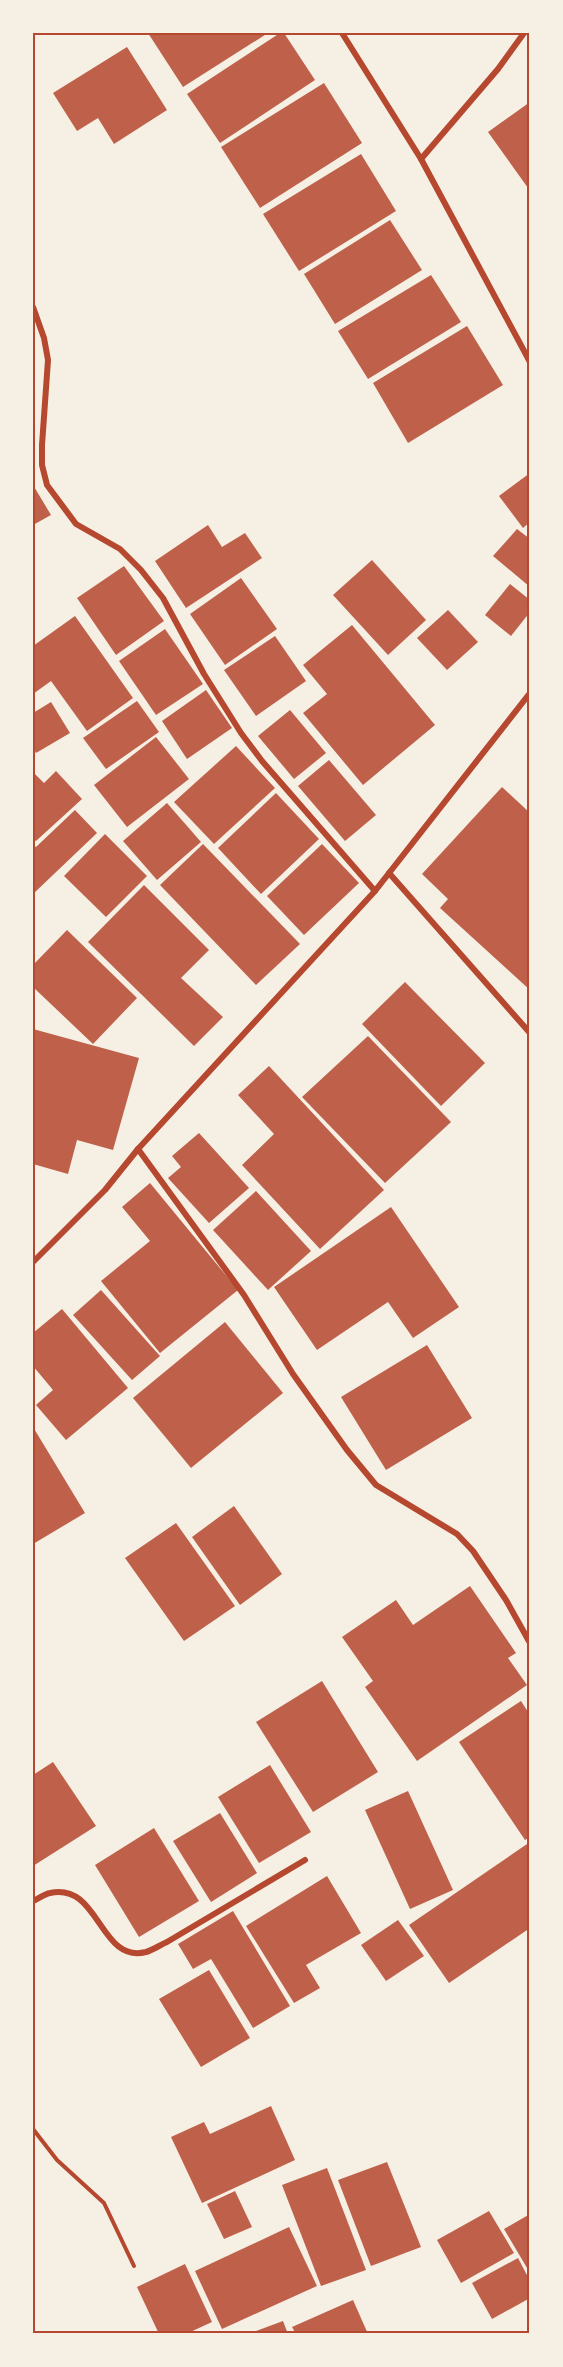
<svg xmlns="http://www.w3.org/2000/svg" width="563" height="2367" viewBox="0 0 563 2367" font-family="Raleway,sans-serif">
<rect width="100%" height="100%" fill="#f6efe4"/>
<!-- building -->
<g fill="#bf614a">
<path d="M 148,33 L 268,33 L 183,87 Z"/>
<path d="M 280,33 L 284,33 L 315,80 L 220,143 L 187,94 Z"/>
<path d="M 127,47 L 167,110 L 114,144 L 98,118 L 77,131 L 53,93 Z"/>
<path d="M 324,83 L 362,143 L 260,208 L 221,147 Z"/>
<path d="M 530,102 L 530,186 L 528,188 L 488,132 Z"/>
<path d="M 361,154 L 396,211 L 299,271 L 263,214 Z"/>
<path d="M 390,220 L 422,270 L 335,324 L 304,274 Z"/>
<path d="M 431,275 L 461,322 L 368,379 L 338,331 Z"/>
<path d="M 467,326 L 503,385 L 408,443 L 373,383 Z"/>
<path d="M 530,473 L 530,522 L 523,528 L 499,496 Z"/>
<path d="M 33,485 L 51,515 L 33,525 Z"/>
<path d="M 208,525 L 222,547 L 245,533 L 262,558 L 186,608 L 155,561 Z"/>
<path d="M 517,529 L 530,539 L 530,587 L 493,556 Z"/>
<path d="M 372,560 L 426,620 L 388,655 L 333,595 Z"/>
<path d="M 124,566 L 164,621 L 116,655 L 77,598 Z"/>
<path d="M 241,578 L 277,629 L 225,665 L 190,614 Z"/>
<path d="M 510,584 L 530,600 L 530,612 L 511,636 L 485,615 Z"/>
<path d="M 448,610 L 478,642 L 447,670 L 417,638 Z"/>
<path d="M 75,616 L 133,698 L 87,731 L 51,681 L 33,694 L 33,646 Z"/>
<path d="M 352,625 L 435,725 L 363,785 L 303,713 L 327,694 L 303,665 Z"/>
<path d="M 165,629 L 203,684 L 156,715 L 119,661 Z"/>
<path d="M 275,636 L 306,681 L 256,716 L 224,670 Z"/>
<path d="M 206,690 L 232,728 L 187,759 L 162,721 Z"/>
<path d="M 137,701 L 159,732 L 106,769 L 83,738 Z"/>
<path d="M 51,702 L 70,733 L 36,753 L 33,748 L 33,713 Z"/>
<path d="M 290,710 L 326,753 L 294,779 L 258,736 Z"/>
<path d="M 156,737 L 189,779 L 127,827 L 94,785 Z"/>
<path d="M 236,746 L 275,788 L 214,844 L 174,802 Z"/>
<path d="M 329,760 L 376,815 L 345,841 L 298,786 Z"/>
<path d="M 56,771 L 82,799 L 36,841 L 33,839 L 33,772 L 44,783 Z"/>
<path d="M 502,787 L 530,813 L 530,990 L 440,908 L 448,899 L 422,874 Z"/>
<path d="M 276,793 L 319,839 L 261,894 L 218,848 Z"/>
<path d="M 167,803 L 201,842 L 157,880 L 123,841 Z"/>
<path d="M 75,810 L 97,833 L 33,894 L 33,845 L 36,847 Z"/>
<path d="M 105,834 L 147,876 L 106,917 L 64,876 Z"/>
<path d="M 203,844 L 300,944 L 256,985 L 160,885 Z"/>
<path d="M 322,844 L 359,883 L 304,935 L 267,896 Z"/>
<path d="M 144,885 L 209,950 L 181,978 L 223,1017 L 194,1046 L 88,942 Z"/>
<path d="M 67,930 L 137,998 L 93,1044 L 33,987 L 33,965 Z"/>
<path d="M 405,982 L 485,1063 L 441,1106 L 362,1024 Z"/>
<path d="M 33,1029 L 139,1058 L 113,1150 L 77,1140 L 68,1174 L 33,1164 Z"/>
<path d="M 368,1036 L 451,1122 L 385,1183 L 302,1097 Z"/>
<path d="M 269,1066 L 384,1190 L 320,1249 L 242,1165 L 274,1134 L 238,1095 Z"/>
<path d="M 199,1133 L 249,1188 L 209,1223 L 168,1178 L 181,1167 L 172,1156 Z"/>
<path d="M 150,1183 L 238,1290 L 160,1353 L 101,1281 L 150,1241 L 122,1207 Z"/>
<path d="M 256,1191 L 311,1251 L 268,1290 L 213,1230 Z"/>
<path d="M 391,1207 L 459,1307 L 413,1338 L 388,1302 L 317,1350 L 274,1287 Z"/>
<path d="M 101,1290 L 160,1356 L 132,1380 L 73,1315 Z"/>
<path d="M 62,1309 L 128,1388 L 66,1440 L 36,1405 L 53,1390 L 33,1366 L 33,1333 Z"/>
<path d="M 225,1322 L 283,1393 L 191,1468 L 133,1398 Z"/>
<path d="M 427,1345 L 472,1418 L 386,1470 L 341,1397 Z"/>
<path d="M 33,1427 L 85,1513 L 33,1544 Z"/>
<path d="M 234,1506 L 282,1574 L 240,1605 L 192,1537 Z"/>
<path d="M 176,1523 L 235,1606 L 184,1641 L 125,1558 Z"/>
<path d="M 470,1586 L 516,1653 L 508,1658 L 527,1685 L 417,1761 L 365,1687 L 373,1681 L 342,1637 L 396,1600 L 413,1625 Z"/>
<path d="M 322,1681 L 378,1772 L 313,1812 L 256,1722 Z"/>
<path d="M 521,1701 L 530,1715 L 530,1837 L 525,1840 L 459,1742 Z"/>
<path d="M 53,1762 L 96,1826 L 33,1866 L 33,1775 Z"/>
<path d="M 270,1765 L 311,1832 L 259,1863 L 218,1797 Z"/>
<path d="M 408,1791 L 453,1890 L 410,1909 L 365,1810 Z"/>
<path d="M 220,1813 L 257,1873 L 211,1902 L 173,1841 Z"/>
<path d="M 154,1828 L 199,1901 L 139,1937 L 95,1865 Z"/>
<path d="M 530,1842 L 530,1928 L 449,1983 L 409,1925 Z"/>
<path d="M 327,1876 L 361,1933 L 306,1965 L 320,1988 L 294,2003 L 246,1926 Z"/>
<path d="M 233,1911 L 290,2006 L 253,2028 L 211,1959 L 193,1969 L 178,1944 Z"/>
<path d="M 398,1920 L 424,1956 L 386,1981 L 361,1945 Z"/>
<path d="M 209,1970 L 250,2038 L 201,2067 L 159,1999 Z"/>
<path d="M 271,2106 L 295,2160 L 202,2203 L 171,2137 L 204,2122 L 210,2134 Z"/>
<path d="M 387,2162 L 421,2247 L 371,2266 L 338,2180 Z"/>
<path d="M 327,2168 L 366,2270 L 321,2286 L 282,2185 Z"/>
<path d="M 235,2191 L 252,2227 L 224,2239 L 207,2204 Z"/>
<path d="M 489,2211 L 514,2253 L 461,2283 L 437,2240 Z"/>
<path d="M 530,2214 L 530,2273 L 504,2229 Z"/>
<path d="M 289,2227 L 317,2286 L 222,2329 L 195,2271 Z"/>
<path d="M 518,2258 L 530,2281 L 530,2298 L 492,2319 L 472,2283 Z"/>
<path d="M 185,2264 L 212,2322 L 186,2334 L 159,2334 L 137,2287 Z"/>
<path d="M 353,2300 L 368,2334 L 296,2334 L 292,2327 Z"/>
<path d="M 283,2321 L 288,2334 L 248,2334 Z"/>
</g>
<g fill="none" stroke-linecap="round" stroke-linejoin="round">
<!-- path -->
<path stroke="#b5482f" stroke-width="4" d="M 33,2129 L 57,2160 L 104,2203 L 134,2266"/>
<!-- minor -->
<g stroke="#b5482f" stroke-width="6">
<path d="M 342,33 L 421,159 L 530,362"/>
<path d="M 421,159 L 498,69 L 524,33"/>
<path d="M 33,307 L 44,338 L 48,360 L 42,445 L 42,465 L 47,485 L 76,524 L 120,549 L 141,570 L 163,598 L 204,674 L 241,733 L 262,761 L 375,891"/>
<path d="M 389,873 L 530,1033"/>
<path d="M 138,1149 L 244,1295 L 293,1374 L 347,1450 L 376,1485 L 457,1534 L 473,1551 L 506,1600 L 530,1643"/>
<path d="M 33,1262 L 105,1190 L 138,1149 L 375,891 L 530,693"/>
<path d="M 33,1901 C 38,1899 44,1894 50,1893 C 100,1882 99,1964 146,1952 C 153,1950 160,1945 167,1942 L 305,1860"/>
</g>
</g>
<!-- border -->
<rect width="563" height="2367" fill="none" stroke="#f6efe4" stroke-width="69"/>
<rect x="34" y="34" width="494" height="2298" fill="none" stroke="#b5482f" stroke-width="2"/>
</svg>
